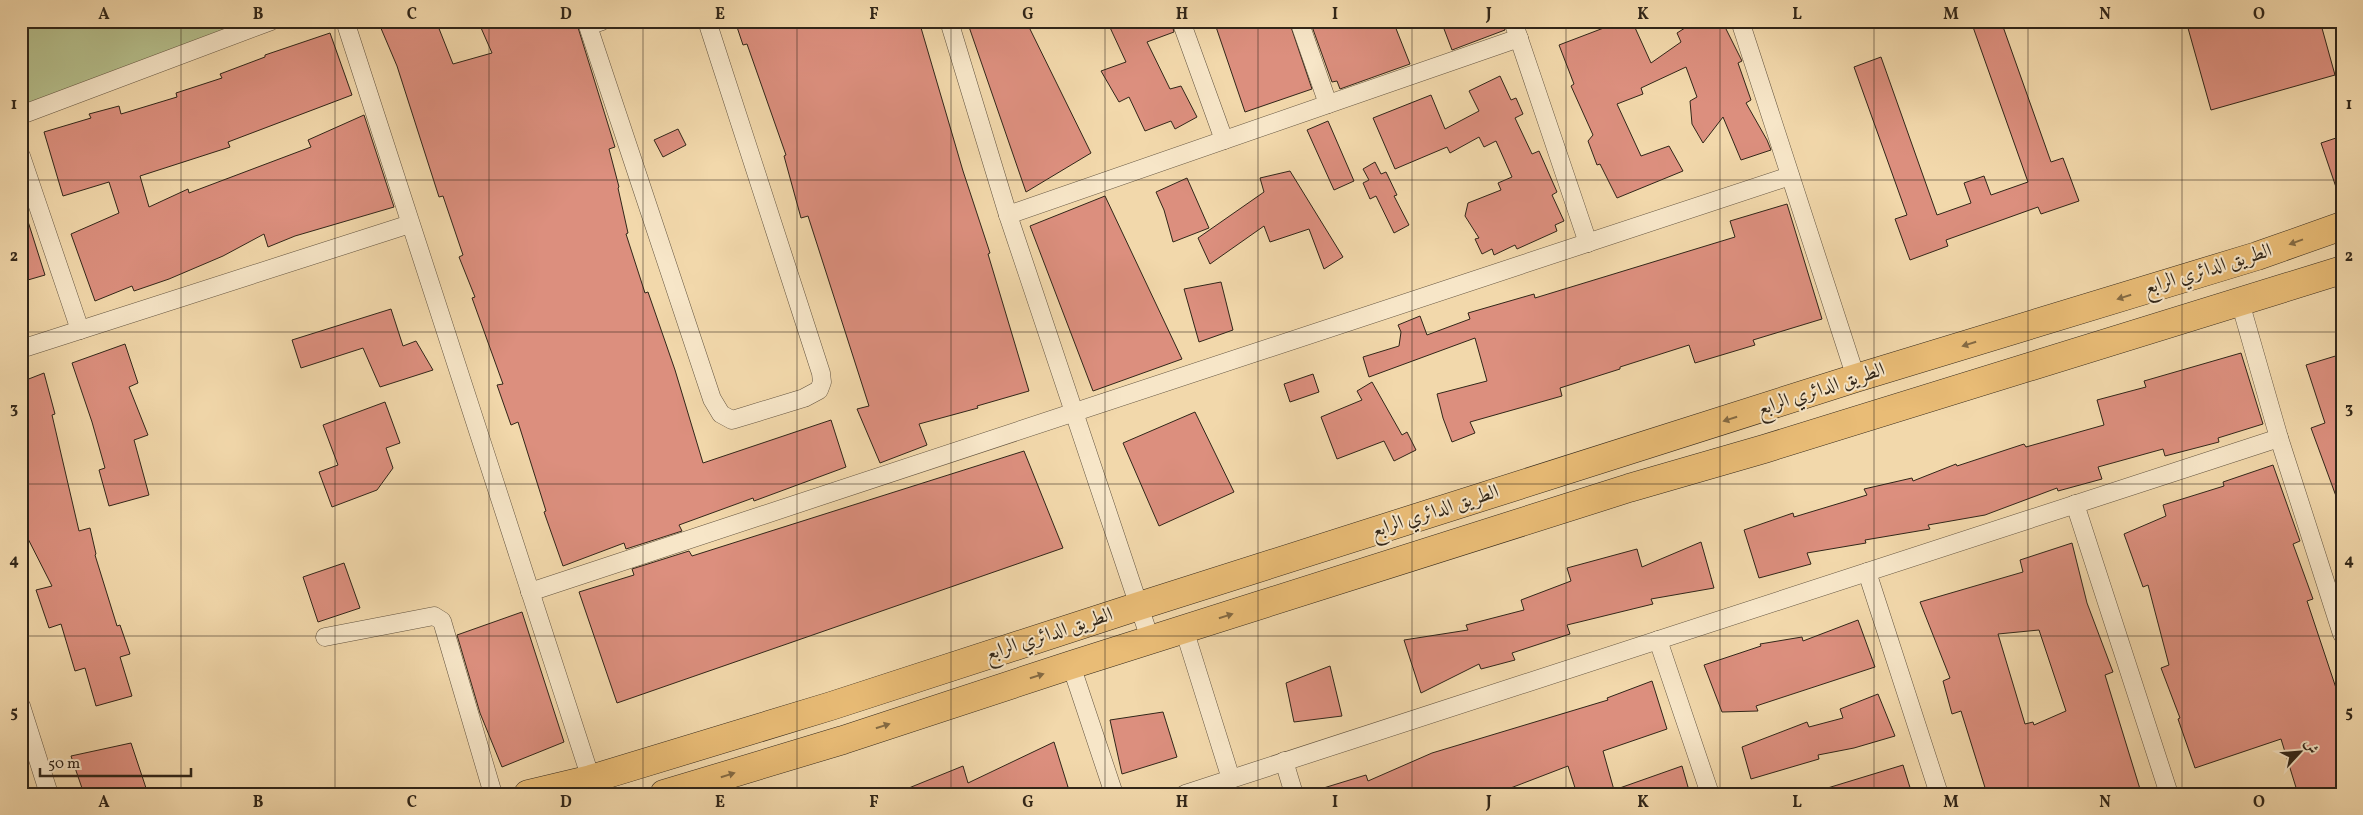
<svg xmlns="http://www.w3.org/2000/svg" width="2363" height="815" viewBox="0 0 2363 815" font-family="Vollkorn,Amiri,serif">
<rect width="100%" height="100%" fill="#f2d8ab"/>
<filter id="stains"><feTurbulence type="fractalNoise" baseFrequency=".004" numOctaves="4"/><feColorMatrix values="0 0 0 0 .2 0 0 0 0 .09 0 0 0 0 .02 0 0 0 .5 -.17"/></filter>
<radialGradient id="worn" r=".72"><stop offset=".6" stop-color="#630" stop-opacity="0"/><stop offset="1" stop-color="#630" stop-opacity=".3"/></radialGradient>
<!-- green -->
<path fill="#b6c08d" stroke="#747353" d="M 21,21 L 290,21 L 21,110 Z"/>
<!-- building -->
<g fill="#dc8f7e" stroke="#312619" fill-rule="evenodd">
<path d="M 392,21 L 436,21 L 453,64 L 492,53 L 478,21 L 576,21 L 615,147 L 609,149 L 619,187 L 618,188 L 628,233 L 626,234 L 645,293 L 648,292 L 675,370 L 703,463 L 831,420 L 846,467 L 754,501 L 753,498 L 679,525 L 682,531 L 626,549 L 624,543 L 563,566 L 544,512 L 546,511 L 518,422 L 511,425 L 497,385 L 503,384 L 472,298 L 475,297 L 459,257 L 463,255 L 443,196 L 439,197 L 397,66 L 380,26 Z"/>
<path d="M 735,21 L 919,21 L 963,171 L 990,253 L 988,254 L 1029,391 L 977,406 L 978,408 L 919,424 L 927,445 L 880,463 L 857,409 L 869,406 L 808,216 L 801,218 L 784,156 L 786,155 L 747,44 L 743,45 Z"/>
<path d="M 967,21 L 1026,21 L 1091,153 L 1026,192 Z"/>
<path d="M 1107,21 L 1171,21 L 1174,32 L 1147,42 L 1170,89 L 1181,86 L 1197,117 L 1175,129 L 1171,121 L 1145,131 L 1129,97 L 1119,102 L 1101,71 L 1126,62 Z"/>
<path d="M 1214,21 L 1289,21 L 1312,89 L 1245,112 Z"/>
<path d="M 1310,21 L 1393,21 L 1410,64 L 1340,89 L 1337,81 L 1332,82 Z"/>
<path d="M 1441,21 L 1503,21 L 1505,30 L 1452,50 Z"/>
<path d="M 1622,21 L 1632,21 L 1651,63 L 1681,42 L 1677,33 L 1696,21 L 1722,21 L 1742,61 L 1738,63 L 1751,100 L 1746,103 L 1767,140 L 1771,150 L 1741,160 L 1723,117 L 1703,143 L 1692,124 L 1690,101 L 1697,97 L 1686,67 L 1641,88 L 1643,94 L 1617,104 L 1641,156 L 1669,146 L 1683,171 L 1617,198 L 1600,164 L 1597,165 L 1588,141 L 1593,135 L 1571,86 L 1574,84 L 1559,45 Z"/>
<path d="M 1989,21 L 2001,21 L 2051,162 L 2063,158 L 2079,201 L 2041,214 L 2038,207 L 1946,240 L 1948,246 L 1910,260 L 1895,219 L 1907,215 L 1854,67 L 1881,57 L 1937,215 L 1971,203 L 1964,183 L 1984,176 L 1991,195 L 2028,182 L 1973,27 Z"/>
<path d="M 2186,21 L 2320,21 L 2335,75 L 2211,110 Z"/>
<path d="M 330,33 L 352,95 L 228,142 L 230,147 L 140,176 L 149,207 L 188,189 L 189,193 L 311,147 L 308,140 L 364,115 L 394,207 L 295,236 L 268,247 L 264,234 L 223,256 L 169,279 L 134,291 L 132,286 L 95,301 L 71,234 L 119,213 L 109,182 L 63,196 L 44,132 L 91,118 L 89,114 L 119,106 L 121,114 L 177,97 L 176,93 L 222,78 L 220,74 L 265,57 L 265,55 Z"/>
<path d="M 1500,76 L 1511,100 L 1516,98 L 1523,114 L 1515,118 L 1532,154 L 1539,151 L 1557,192 L 1552,195 L 1564,221 L 1555,225 L 1557,231 L 1517,249 L 1515,245 L 1494,255 L 1492,249 L 1482,254 L 1475,239 L 1479,238 L 1465,216 L 1468,203 L 1501,190 L 1498,183 L 1512,177 L 1496,141 L 1484,147 L 1479,137 L 1450,153 L 1447,147 L 1395,169 L 1373,118 L 1431,95 L 1445,129 L 1479,111 L 1469,91 Z"/>
<path d="M 1328,121 L 1354,181 L 1334,190 L 1307,130 Z"/>
<path d="M 678,129 L 686,145 L 663,157 L 654,140 Z"/>
<path d="M 2342,136 L 2342,195 L 2339,196 L 2321,143 Z"/>
<path d="M 1375,162 L 1381,174 L 1386,172 L 1397,195 L 1394,196 L 1409,225 L 1394,233 L 1376,196 L 1370,199 L 1363,183 L 1369,180 L 1363,169 Z"/>
<path d="M 1290,171 L 1343,257 L 1324,269 L 1309,229 L 1270,242 L 1264,226 L 1210,264 L 1198,238 L 1264,192 L 1260,178 Z"/>
<path d="M 1187,178 L 1209,228 L 1173,242 L 1164,210 L 1156,192 Z"/>
<path d="M 1105,196 L 1182,359 L 1093,391 L 1030,226 Z"/>
<path d="M 1787,204 L 1822,319 L 1753,340 L 1755,345 L 1695,363 L 1689,345 L 1620,367 L 1620,369 L 1560,388 L 1562,396 L 1470,422 L 1475,433 L 1452,442 L 1443,418 L 1437,394 L 1487,381 L 1475,338 L 1369,377 L 1363,357 L 1399,346 L 1401,332 L 1398,325 L 1420,316 L 1427,335 L 1470,319 L 1468,313 L 1534,294 L 1535,298 L 1735,237 L 1730,221 Z"/>
<path d="M 21,212 L 25,212 L 45,275 L 21,282 Z"/>
<path d="M 1221,282 L 1233,330 L 1199,342 L 1184,289 Z"/>
<path d="M 391,309 L 403,346 L 416,341 L 433,370 L 380,387 L 363,348 L 301,368 L 292,340 Z"/>
<path d="M 125,344 L 138,383 L 129,387 L 148,435 L 134,440 L 149,495 L 109,506 L 99,470 L 105,468 L 92,422 L 72,363 Z"/>
<path d="M 2241,353 L 2263,424 L 2218,438 L 2219,442 L 2165,456 L 2163,449 L 2098,467 L 2102,479 L 2058,491 L 2057,488 L 1985,515 L 1928,525 L 1930,529 L 1865,540 L 1866,543 L 1807,553 L 1811,564 L 1759,578 L 1744,530 L 1793,513 L 1794,517 L 1867,495 L 1864,489 L 1912,478 L 1913,481 L 1956,464 L 1957,466 L 2024,444 L 2026,447 L 2104,425 L 2097,400 L 2146,387 L 2144,381 Z"/>
<path d="M 2342,354 L 2342,507 L 2340,507 L 2311,428 L 2325,423 L 2306,365 Z"/>
<path d="M 44,373 L 55,414 L 52,415 L 79,531 L 90,528 L 96,554 L 95,555 L 117,626 L 120,625 L 130,654 L 120,657 L 132,696 L 96,706 L 85,668 L 75,671 L 61,624 L 49,628 L 36,590 L 52,586 L 21,525 L 21,382 Z"/>
<path d="M 1313,374 L 1319,392 L 1290,402 L 1284,384 Z"/>
<path d="M 1372,382 L 1402,435 L 1407,432 L 1416,450 L 1394,461 L 1384,441 L 1337,459 L 1321,417 L 1362,400 L 1357,391 Z"/>
<path d="M 385,402 L 400,443 L 386,448 L 393,468 L 377,490 L 332,507 L 319,472 L 338,465 L 323,425 Z"/>
<path d="M 1195,412 L 1234,492 L 1159,526 L 1123,443 Z"/>
<path d="M 1024,451 L 1063,548 L 617,703 L 579,592 L 634,575 L 632,569 L 689,551 L 692,556 Z"/>
<path d="M 2273,465 L 2300,541 L 2293,544 L 2313,599 L 2307,601 L 2336,688 L 2342,687 L 2342,794 L 2298,794 L 2281,739 L 2195,768 L 2178,719 L 2180,718 L 2161,668 L 2169,665 L 2148,585 L 2143,587 L 2124,534 L 2166,516 L 2163,505 L 2224,486 L 2223,482 Z"/>
<path d="M 1701,542 L 1714,588 L 1651,599 L 1653,604 L 1567,625 L 1570,634 L 1512,653 L 1515,660 L 1481,669 L 1479,664 L 1421,693 L 1404,640 L 1468,630 L 1466,625 L 1524,610 L 1521,600 L 1571,581 L 1567,568 L 1637,549 L 1642,567 Z"/>
<path d="M 2072,543 L 2087,603 L 2113,672 L 2105,675 L 2140,789 L 2126,794 L 1987,794 L 1961,711 L 1952,714 L 1943,681 L 1950,678 L 1920,602 L 2023,572 L 2020,560 ZM 2039,630 L 2066,711 L 2034,725 L 2033,722 L 2025,724 L 1998,634 Z"/>
<path d="M 344,563 L 360,608 L 318,622 L 303,577 Z"/>
<path d="M 522,612 L 564,742 L 502,767 L 480,713 L 457,635 Z"/>
<path d="M 1858,620 L 1875,667 L 1756,706 L 1758,711 L 1722,712 L 1704,665 L 1761,646 L 1760,644 L 1802,637 L 1803,641 Z"/>
<path d="M 1330,666 L 1342,716 L 1294,722 L 1286,683 Z"/>
<path d="M 1652,681 L 1667,729 L 1603,751 L 1614,790 L 1682,766 L 1690,794 L 1577,794 L 1568,766 L 1495,794 L 1318,794 L 1317,790 L 1366,775 L 1368,781 L 1432,753 L 1608,700 L 1607,698 Z"/>
<path d="M 1878,694 L 1895,736 L 1854,748 L 1818,755 L 1819,759 L 1751,779 L 1742,747 L 1807,722 L 1809,727 L 1843,718 L 1840,709 Z"/>
<path d="M 1163,712 L 1177,757 L 1122,774 L 1110,720 Z"/>
<path d="M 1054,742 L 1068,787 L 1053,794 L 894,794 L 963,766 L 968,783 Z"/>
<path d="M 131,743 L 148,794 L 84,794 L 71,756 Z"/>
<path d="M 1903,765 L 1912,794 L 1821,794 L 1821,790 Z"/>
</g>
<g fill="none" stroke-linecap="round" stroke-linejoin="round">
<!-- street casing -->
<g stroke="#61523e" stroke-width="19">
<g id="street">
<path d="M 345,21 L 591,779"/>
<path d="M 602,21 L 588,26 L 712,399 L 721,414 L 732,420 L 804,398 L 819,390 L 822,382 L 821,373 L 707,21"/>
<path d="M 949,21 L 1008,215 L 1150,639"/>
<path d="M 1181,21 L 1224,140"/>
<path d="M 1299,21 L 1328,104"/>
<path d="M 1513,21 L 1588,243"/>
<path d="M 1740,21 L 1856,378"/>
<path d="M 21,115 L 271,21"/>
<path d="M 21,156 L 80,330"/>
<path d="M 1008,215 L 1519,38"/>
<path d="M 2240,302 L 2279,438 L 2342,634"/>
<path d="M 21,349 L 410,224"/>
<path d="M 2075,504 L 2169,794"/>
<path d="M 1867,572 L 1939,794"/>
<path d="M 530,592 L 1790,176"/>
<path d="M 1184,629 L 1231,779"/>
<path d="M 325,637 L 434,616 L 442,621 L 493,794"/>
<path d="M 1658,640 L 1710,794"/>
<path d="M 1071,665 L 1114,794"/>
<path d="M 21,706 L 49,794"/>
<path d="M 1284,761 L 1294,794"/>
<path d="M 1185,794 L 2279,438"/>
</g>
</g>
<!-- primary casing -->
<g stroke="#312619" stroke-width="29">
<g id="primary">
<path d="M 528,794 L 591,779 L 831,706 L 1139,606 L 1856,378 L 2257,256 L 2342,226"/>
<path d="M 664,794 L 843,740 L 1071,665 L 1629,488 L 1764,449 L 2342,270"/>
</g>
</g>
<!-- street -->
<use href="#street" stroke="#f7e6c8" stroke-width="18"/>
<!-- primary -->
<use href="#primary" stroke="#e9bc76" stroke-width="28"/>
</g>
<!-- one-way arrows -->
<defs><path id="oneway-solid" d="M-6-.8H1V-3.2L6.5 0L1 3.2V.8H-6Z" transform="scale(1.25)"/></defs>
<g fill="#846a43">
<use href="#oneway-solid" transform="translate(2296 242) rotate(160)"/>
<use href="#oneway-solid" transform="translate(2124 297) rotate(163)"/>
<use href="#oneway-solid" transform="translate(1969 344) rotate(163)"/>
<use href="#oneway-solid" transform="translate(1730 419) rotate(162)"/>
<use href="#oneway-solid" transform="translate(1226 616) rotate(-18)"/>
<use href="#oneway-solid" transform="translate(1037 676) rotate(-18)"/>
<use href="#oneway-solid" transform="translate(883 726) rotate(-18)"/>
<use href="#oneway-solid" transform="translate(728 775) rotate(-17)"/>
</g>
<!-- grid -->
<path fill="none" stroke="#312619" stroke-width="1" stroke-opacity="0.55" d="M 181,21 L 181,794M 335,21 L 335,794M 489,21 L 489,794M 643,21 L 643,794M 797,21 L 797,794M 951,21 L 951,794M 1105,21 L 1105,794M 1258,21 L 1258,794M 1412,21 L 1412,794M 1566,21 L 1566,794M 1720,21 L 1720,794M 1874,21 L 1874,794M 2028,21 L 2028,794M 2182,21 L 2182,794M 21,180 L 2342,180M 21,332 L 2342,332M 21,484 L 2342,484M 21,636 L 2342,636"/>
<g text-anchor="middle" dominant-baseline="central" stroke-width="4" stroke-linejoin="round" paint-order="stroke">
<!-- street labels -->
<g font-size="20" fill="#312619" stroke="#f7e6c8">
<text transform="translate(2208 270) rotate(-17)">الطريق الدائري الرابع</text>
<text transform="translate(1821 390) rotate(-18)">الطريق الدائري الرابع</text>
<text transform="translate(1435 512) rotate(-18)">الطريق الدائري الرابع</text>
<text transform="translate(1049 635) rotate(-18)">الطريق الدائري الرابع</text>
</g>
</g>
<!-- margin -->
<rect width="2363" height="815" fill="none" stroke="#f2d8ab" stroke-width="55"/>
<!-- north arrow -->
<g transform="translate(2300 752) rotate(64)" stroke="#f7e6c8" stroke-width="4" paint-order="stroke">
<path d="M0-4L9 19L0 12L-9 19Z" fill="#312619"/>
<text y="-8" font-size="14" font-weight="bold" text-anchor="middle" fill="#312619">ش</text>
</g>
<!-- scale -->
<path d="M40 768v8h151v-8" fill="none" stroke="#312619" stroke-width="2.5"/>
<text x="48" y="768" font-size="15" fill="#312619" stroke="#f7e6c8" stroke-width="4" paint-order="stroke">50 m</text>
<rect x="28" y="28" width="2308" height="760" fill="none" stroke="#312619" stroke-width="2"/>
<g font-size="16" text-anchor="middle" font-weight="bold" fill="#312619">
<text x="104" y="19">A</text>
<text x="258" y="19">B</text>
<text x="412" y="19">C</text>
<text x="566" y="19">D</text>
<text x="720" y="19">E</text>
<text x="874" y="19">F</text>
<text x="1028" y="19">G</text>
<text x="1182" y="19">H</text>
<text x="1335" y="19">I</text>
<text x="1489" y="19">J</text>
<text x="1643" y="19">K</text>
<text x="1797" y="19">L</text>
<text x="1951" y="19">M</text>
<text x="2105" y="19">N</text>
<text x="2259" y="19">O</text>
<text x="14" y="109">1</text>
<text x="2349" y="109">1</text>
<text x="14" y="261">2</text>
<text x="2349" y="261">2</text>
<text x="14" y="413">3</text>
<text x="2349" y="413">3</text>
<text x="14" y="565">4</text>
<text x="2349" y="565">4</text>
<text x="14" y="717">5</text>
<text x="2349" y="717">5</text>
<text x="104" y="807">A</text>
<text x="258" y="807">B</text>
<text x="412" y="807">C</text>
<text x="566" y="807">D</text>
<text x="720" y="807">E</text>
<text x="874" y="807">F</text>
<text x="1028" y="807">G</text>
<text x="1182" y="807">H</text>
<text x="1335" y="807">I</text>
<text x="1489" y="807">J</text>
<text x="1643" y="807">K</text>
<text x="1797" y="807">L</text>
<text x="1951" y="807">M</text>
<text x="2105" y="807">N</text>
<text x="2259" y="807">O</text>
</g>
<rect width="100%" height="100%" filter="url(#stains)"/>
<rect width="100%" height="100%" fill="url(#worn)"/>
</svg>
